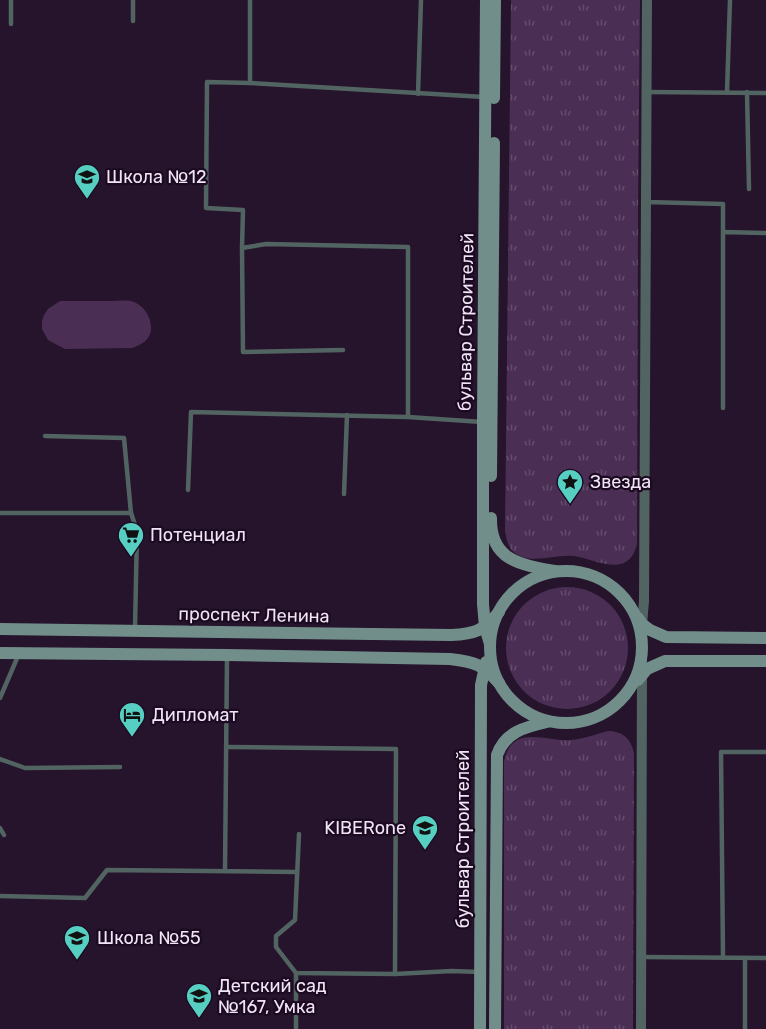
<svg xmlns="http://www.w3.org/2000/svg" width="766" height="1029" viewBox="0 0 766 1029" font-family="Rubik,sans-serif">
<defs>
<pattern id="grass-tufts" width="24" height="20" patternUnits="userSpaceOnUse" patternTransform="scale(1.5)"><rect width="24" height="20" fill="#4b2e54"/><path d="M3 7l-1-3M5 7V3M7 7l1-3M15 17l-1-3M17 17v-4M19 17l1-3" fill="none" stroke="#654c6d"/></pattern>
</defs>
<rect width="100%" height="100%" fill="#25142b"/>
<!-- grass -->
<g fill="url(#grass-tufts)">
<path d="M 511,0 L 640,0 L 638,211 L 637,544 C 635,552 632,559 624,563 C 609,569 589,558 574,556 C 555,554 535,564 518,555 C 508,550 507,541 505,531 Z"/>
<circle cx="567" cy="648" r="61"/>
<path d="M 608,731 C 623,731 632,740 634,754 L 633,1029 L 504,1029 L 504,761 C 512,723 546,742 571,740 C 584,739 596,734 608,731 Z"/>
</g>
<!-- pitch -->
<path fill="#4b2e54" d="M 60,301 C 77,301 95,301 112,301 C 118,301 125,300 131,301 C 143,304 152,317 151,330 C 150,340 141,345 132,348 L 65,349 L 48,340 L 42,329 L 42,321 L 44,315 L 48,309 Z"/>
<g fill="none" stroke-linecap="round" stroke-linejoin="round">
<!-- service -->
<g stroke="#526462" stroke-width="4.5">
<path d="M 133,0 L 133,21"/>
<path d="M 11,24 L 11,0"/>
<path d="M 250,83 L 250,0"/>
<path d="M 647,92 L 766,93"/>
<path d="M 727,92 L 730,0"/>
<path d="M 747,92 L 749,189"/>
<path d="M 418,94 L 421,0"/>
<path d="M 646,202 L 723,204 L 723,232"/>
<path d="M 242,248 L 243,210 L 206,208 L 207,82 L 250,83 L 484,97"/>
<path d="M 343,350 L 243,352 L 242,248 L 266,244 L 408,247 L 408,417"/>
<path d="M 723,408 L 723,232 L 766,233"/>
<path d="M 45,436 L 124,438 L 131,513"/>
<path d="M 188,490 L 191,412 L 408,417 L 482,422"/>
<path d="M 344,494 L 347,415"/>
<path d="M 0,513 L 131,513 L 137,531 L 135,628"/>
<path d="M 0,698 L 18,656"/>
<path d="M 226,747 L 396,749 L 395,974"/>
<path d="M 0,759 L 25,768 L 120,767"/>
<path d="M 0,828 L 4,835"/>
<path d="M 299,834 L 295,920 L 276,936 L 276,947 L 296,973 L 395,974 L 452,971 L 480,972"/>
<path d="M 225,871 L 227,657"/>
<path d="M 0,896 L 85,898 L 107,870 L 297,872"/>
<path d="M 643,957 L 766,958"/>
<path d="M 723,958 L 721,752 L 766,752"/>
<path d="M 745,958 L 745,1029"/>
<path d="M 296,1029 L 296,973"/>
</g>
<!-- tertiary -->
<g stroke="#526462" stroke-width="10">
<path d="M 641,636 L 644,601 L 647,0"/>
<path d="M 641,1029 L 642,658"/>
</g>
<!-- secondary -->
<g stroke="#718e8a" stroke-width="12">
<path d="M 486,0 L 483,422 L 483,604 L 485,627 L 490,644"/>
<path d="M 494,98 L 495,0"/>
<path d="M 491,476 L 494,143"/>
<path d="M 491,518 C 490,560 520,565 555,571"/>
<circle cx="566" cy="647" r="76"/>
<path d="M 638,618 L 642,624 L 650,630 L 666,637 L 766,638"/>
<path d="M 0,629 L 451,635 C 475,634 483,631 499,612"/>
<path d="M 0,653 L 227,655 L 450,659 C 475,662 482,664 499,683"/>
<path d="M 638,680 L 647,669 L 665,661 L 766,661"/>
<path d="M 480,1029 L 481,685 L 486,662"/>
<path d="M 495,1029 L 497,755 C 505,732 525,727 547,722"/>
</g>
</g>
<!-- icons -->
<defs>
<g id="school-pin" transform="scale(1.35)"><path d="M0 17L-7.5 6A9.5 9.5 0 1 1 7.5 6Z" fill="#57cec2" stroke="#1b0a21"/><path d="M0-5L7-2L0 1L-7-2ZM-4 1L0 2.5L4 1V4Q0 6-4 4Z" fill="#111"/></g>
<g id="sight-pin" transform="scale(1.35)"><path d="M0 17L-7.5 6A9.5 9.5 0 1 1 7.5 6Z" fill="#57cec2" stroke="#1b0a21"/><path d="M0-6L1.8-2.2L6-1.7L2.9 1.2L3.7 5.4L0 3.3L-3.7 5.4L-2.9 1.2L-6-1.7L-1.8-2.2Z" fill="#111"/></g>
<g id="supermarket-pin" transform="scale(1.35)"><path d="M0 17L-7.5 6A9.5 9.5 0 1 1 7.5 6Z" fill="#57cec2" stroke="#1b0a21"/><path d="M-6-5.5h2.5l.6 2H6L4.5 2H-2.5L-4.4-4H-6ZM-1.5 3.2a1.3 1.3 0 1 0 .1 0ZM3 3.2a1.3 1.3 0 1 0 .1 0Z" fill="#111"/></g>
<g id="hotel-pin" transform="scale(1.35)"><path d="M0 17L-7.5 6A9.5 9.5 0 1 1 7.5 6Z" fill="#57cec2" stroke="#1b0a21"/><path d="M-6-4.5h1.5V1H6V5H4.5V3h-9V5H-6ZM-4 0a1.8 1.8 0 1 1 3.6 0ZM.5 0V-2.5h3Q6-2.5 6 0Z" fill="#111"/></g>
</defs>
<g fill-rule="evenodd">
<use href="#school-pin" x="87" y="177"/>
<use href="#sight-pin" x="570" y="482"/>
<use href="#supermarket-pin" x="131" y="535"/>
<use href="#hotel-pin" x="132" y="715"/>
<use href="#school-pin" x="425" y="828"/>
<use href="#school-pin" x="77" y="938"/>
<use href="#school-pin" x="199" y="996"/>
</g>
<g text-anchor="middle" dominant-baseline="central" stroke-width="4.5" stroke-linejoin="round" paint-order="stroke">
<!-- poi labels -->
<g font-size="18" fill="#f1e5f5" stroke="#1b0a21" text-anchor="start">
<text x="106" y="177">Школа №12</text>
<text x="590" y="482">Звезда</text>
<text x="150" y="535">Потенциал</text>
<text x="152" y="715">Дипломат</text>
<text x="406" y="828" text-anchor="end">KIBERone</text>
<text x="97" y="938">Школа №55</text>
<text x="218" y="986">Детский сад<tspan x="218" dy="21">№167, Умка</tspan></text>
</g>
<!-- street labels -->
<g font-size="18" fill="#f1e5f5" stroke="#1b0a21">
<text transform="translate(466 322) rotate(-89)">бульвар Строителей</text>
<text transform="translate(254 615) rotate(1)">проспект Ленина</text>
<text transform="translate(463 839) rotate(-90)">бульвар Строителей</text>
</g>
</g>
</svg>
